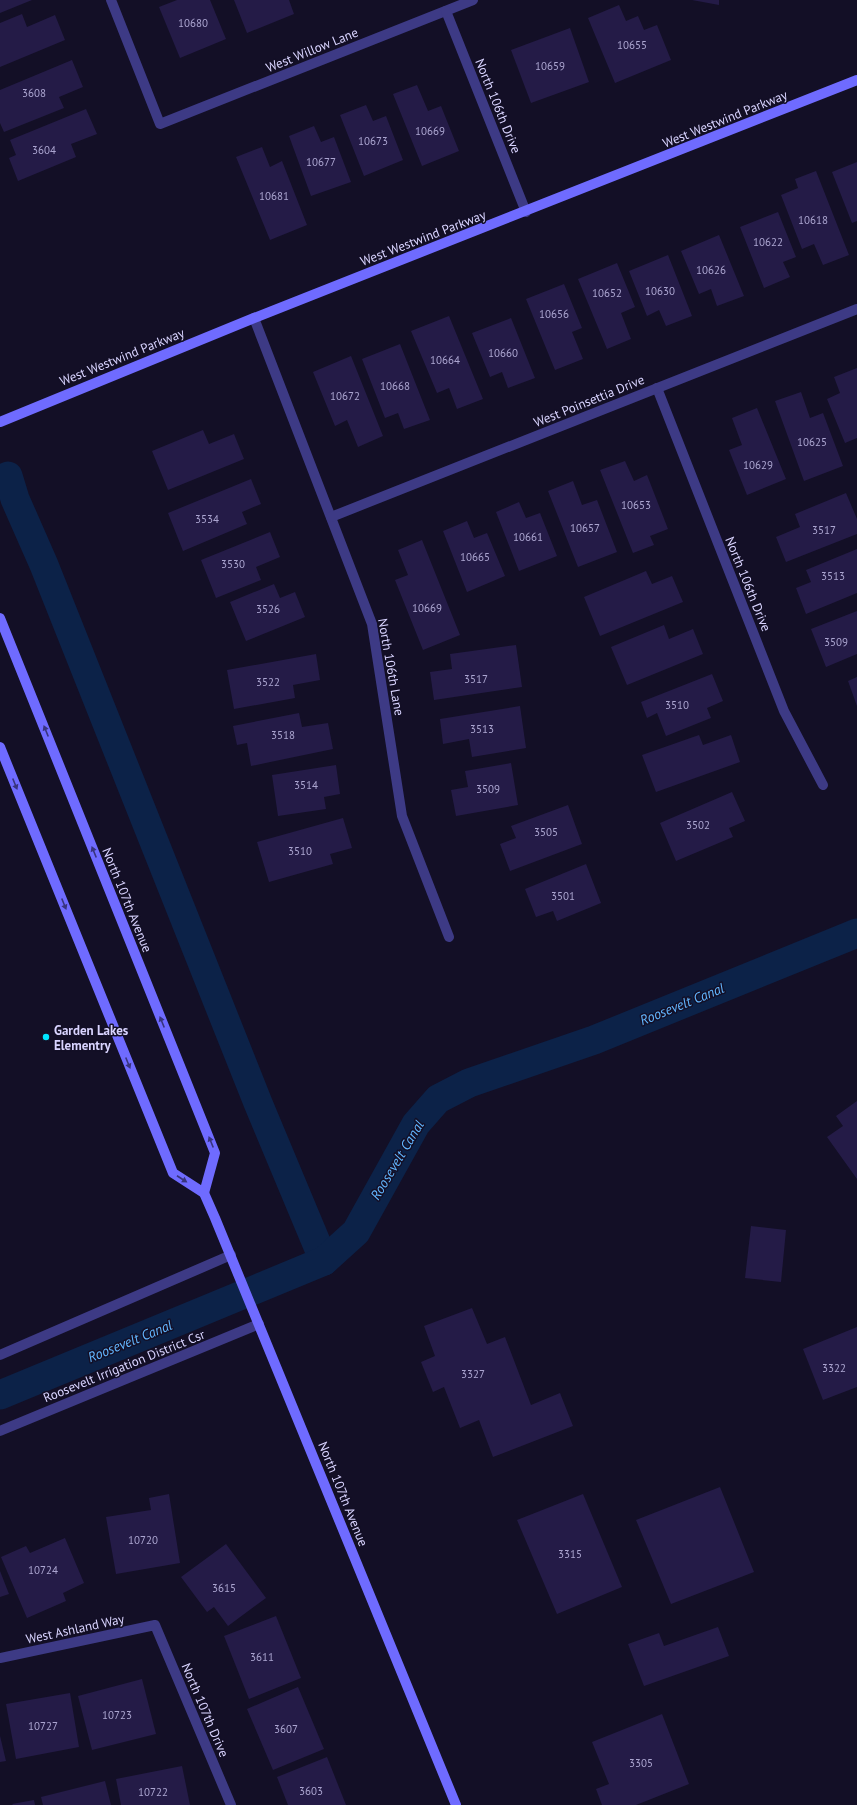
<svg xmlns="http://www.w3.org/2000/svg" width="857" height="1805" viewBox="0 0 857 1805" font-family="'PT Sans',sans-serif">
<rect width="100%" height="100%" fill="#130f26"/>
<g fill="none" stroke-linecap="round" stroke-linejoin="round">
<!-- canal -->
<g stroke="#0c2248" stroke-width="29">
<path d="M 8,476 L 15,499 L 44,565 L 258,1103 L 324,1261"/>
<path d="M 0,1395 L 324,1261 L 356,1232 L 416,1124 L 438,1099 L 469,1083 L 594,1040 L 857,933"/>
</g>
</g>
<!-- building -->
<g fill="#241b47">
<path d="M 0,0 L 32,0 L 0,13 Z"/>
<path d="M 177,0 L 210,0 L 226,39 L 180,58 L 159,7 Z"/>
<path d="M 234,0 L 289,0 L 294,14 L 247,33 Z"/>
<path d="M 692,0 L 719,0 L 719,5 Z"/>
<path d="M 619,5 L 626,21 L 638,16 L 644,30 L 657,25 L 671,60 L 615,83 L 588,18 Z"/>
<path d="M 22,14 L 27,27 L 55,15 L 65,40 L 0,67 L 0,23 Z"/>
<path d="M 570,28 L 589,82 L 531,103 L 511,50 Z"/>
<path d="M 72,60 L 83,87 L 59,97 L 64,108 L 4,132 L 0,123 L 0,90 Z"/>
<path d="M 417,85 L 428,111 L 441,106 L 459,151 L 422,166 L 393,94 Z"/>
<path d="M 366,105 L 373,121 L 386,116 L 403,160 L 364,176 L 340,115 Z"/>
<path d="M 86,109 L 97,134 L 71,144 L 76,157 L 18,181 L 9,158 L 16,155 L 10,140 Z"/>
<path d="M 314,126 L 321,142 L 334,137 L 351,182 L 311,196 L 289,136 Z"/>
<path d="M 262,147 L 270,167 L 282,161 L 307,225 L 270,240 L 236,157 Z"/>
<path d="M 857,162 L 857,221 L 852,223 L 832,172 Z"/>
<path d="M 816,171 L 849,255 L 823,265 L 814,244 L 802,249 L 781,195 L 798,188 L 795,179 Z"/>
<path d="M 778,212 L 796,257 L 783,262 L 790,277 L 764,288 L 740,227 Z"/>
<path d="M 719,235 L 744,296 L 717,306 L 711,289 L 699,294 L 681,251 Z"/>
<path d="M 668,255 L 692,316 L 666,326 L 659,310 L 647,316 L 629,271 Z"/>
<path d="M 617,263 L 635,307 L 621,313 L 631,339 L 607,349 L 578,279 Z"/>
<path d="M 564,284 L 582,328 L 572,332 L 583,359 L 555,370 L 526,299 Z"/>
<path d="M 449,316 L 483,399 L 457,409 L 449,388 L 437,393 L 411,331 Z"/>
<path d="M 511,318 L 535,378 L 508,388 L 502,372 L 490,377 L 472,333 Z"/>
<path d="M 400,344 L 430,420 L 404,429 L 398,413 L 385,418 L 362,359 Z"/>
<path d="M 351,356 L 383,436 L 358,447 L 347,420 L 335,426 L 313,372 Z"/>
<path d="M 857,368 L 857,438 L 845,443 L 827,399 L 840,393 L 834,377 Z"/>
<path d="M 801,392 L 810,418 L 823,413 L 843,466 L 804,481 L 775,401 Z"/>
<path d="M 757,408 L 786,479 L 747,495 L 729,450 L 742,445 L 732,418 Z"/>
<path d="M 203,430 L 209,444 L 234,434 L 244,459 L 168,490 L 152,451 Z"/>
<path d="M 625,461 L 634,481 L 647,475 L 668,529 L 650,536 L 654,545 L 633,553 L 600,470 Z"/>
<path d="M 251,479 L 261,504 L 242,512 L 247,524 L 183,551 L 168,513 Z"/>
<path d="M 573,481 L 582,505 L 597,500 L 617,552 L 578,567 L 548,491 Z"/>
<path d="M 846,493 L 857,519 L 857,534 L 786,562 L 776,537 L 800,527 L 795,514 Z"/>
<path d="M 519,502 L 526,518 L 540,513 L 557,556 L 519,571 L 496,512 Z"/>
<path d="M 467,521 L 474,538 L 487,533 L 505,576 L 467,592 L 443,531 Z"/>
<path d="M 270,532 L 280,557 L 256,567 L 261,580 L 216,598 L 201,560 Z"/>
<path d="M 422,540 L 460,635 L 423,650 L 395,580 L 408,575 L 398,550 Z"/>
<path d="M 857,549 L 857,593 L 806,614 L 796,588 L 811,582 L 806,570 Z"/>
<path d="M 646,571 L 652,584 L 672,576 L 683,602 L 600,636 L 584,597 Z"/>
<path d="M 274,584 L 280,598 L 295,592 L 305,617 L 246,641 L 230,602 Z"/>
<path d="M 857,611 L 857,654 L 826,667 L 811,629 Z"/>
<path d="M 664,625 L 669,639 L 693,629 L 703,654 L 627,685 L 611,647 Z"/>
<path d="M 516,645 L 522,687 L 434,700 L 430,672 L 452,669 L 450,654 Z"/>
<path d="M 316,654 L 320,680 L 293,685 L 295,698 L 234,709 L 227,670 Z"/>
<path d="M 712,674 L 723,701 L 707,708 L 711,718 L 666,736 L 657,713 L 647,718 L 641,702 Z"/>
<path d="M 857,677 L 857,706 L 848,681 Z"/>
<path d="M 520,706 L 526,748 L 472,757 L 469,739 L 443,744 L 440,719 Z"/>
<path d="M 299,713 L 302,727 L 328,723 L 333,749 L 251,766 L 247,743 L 237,745 L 233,726 Z"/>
<path d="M 699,735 L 703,745 L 731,735 L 740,762 L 656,792 L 642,755 Z"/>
<path d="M 511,763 L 518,805 L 456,816 L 451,790 L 468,787 L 465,771 Z"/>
<path d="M 336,765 L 340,794 L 324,797 L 326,809 L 278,816 L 272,775 Z"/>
<path d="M 732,792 L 745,821 L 729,828 L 733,837 L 676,861 L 660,823 Z"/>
<path d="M 568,805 L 582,844 L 510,871 L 500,844 L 516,838 L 511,826 Z"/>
<path d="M 343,818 L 352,848 L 330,854 L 333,864 L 269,882 L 257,842 Z"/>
<path d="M 586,864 L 601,903 L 557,921 L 553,911 L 536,917 L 525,889 Z"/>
<path d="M 857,1101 L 857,1179 L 827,1137 L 843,1126 L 836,1116 Z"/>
<path d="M 751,1226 L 786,1230 L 781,1282 L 745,1278 Z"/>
<path d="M 472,1308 L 487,1344 L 505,1337 L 531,1405 L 560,1393 L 573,1426 L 493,1457 L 479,1420 L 460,1428 L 444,1387 L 433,1392 L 421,1362 L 435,1356 L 424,1326 Z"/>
<path d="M 857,1327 L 857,1387 L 823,1400 L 803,1349 Z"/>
<path d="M 720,1487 L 754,1572 L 671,1604 L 636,1520 Z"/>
<path d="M 169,1494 L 180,1563 L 116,1574 L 106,1517 L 151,1510 L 149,1498 Z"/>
<path d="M 583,1494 L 622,1587 L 557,1614 L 517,1520 Z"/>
<path d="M 65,1538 L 84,1583 L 63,1593 L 66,1601 L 27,1618 L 1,1557 L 26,1546 L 30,1553 Z"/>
<path d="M 226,1544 L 266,1598 L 228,1626 L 214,1607 L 207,1612 L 181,1577 Z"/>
<path d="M 0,1571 L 9,1594 L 0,1597 Z"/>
<path d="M 276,1616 L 301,1678 L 249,1699 L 224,1636 Z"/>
<path d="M 718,1627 L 729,1656 L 644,1686 L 628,1644 L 659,1633 L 664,1646 Z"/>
<path d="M 142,1679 L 156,1734 L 92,1750 L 78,1696 Z"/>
<path d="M 298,1687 L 324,1749 L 273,1770 L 247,1709 Z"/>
<path d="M 70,1693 L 79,1747 L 16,1759 L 6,1704 Z"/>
<path d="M 662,1714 L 689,1784 L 636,1805 L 602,1805 L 596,1789 L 609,1784 L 592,1742 Z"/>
<path d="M 0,1736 L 6,1761 L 0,1762 Z"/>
<path d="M 327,1757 L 346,1805 L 288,1805 L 277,1777 Z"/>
<path d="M 182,1766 L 190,1805 L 121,1805 L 116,1779 Z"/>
<path d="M 105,1781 L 111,1805 L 43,1805 L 41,1797 Z"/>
<path d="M 34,1800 L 35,1805 L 13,1805 L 12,1804 Z"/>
</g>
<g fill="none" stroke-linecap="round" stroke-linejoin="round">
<!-- street -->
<g stroke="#3d3a85" stroke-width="10">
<path d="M 111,0 L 160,124 L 473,0"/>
<path d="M 446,11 L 526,212"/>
<path d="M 254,318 L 372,624 L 402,816 L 449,937"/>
<path d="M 657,388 L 784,711 L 823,785"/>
<path d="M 331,517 L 857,309"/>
<path d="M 0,1355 L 231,1255"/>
<path d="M 0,1431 L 259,1324"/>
<path d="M 0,1658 L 155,1625 L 231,1805"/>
</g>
<!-- secondary -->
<g stroke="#6f6bff" stroke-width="10">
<path d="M 0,422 L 254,318 L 857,80"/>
<path d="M 0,618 L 215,1153 L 204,1193"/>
<path d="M 0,747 L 173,1173 L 204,1193 L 215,1218 L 456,1805"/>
</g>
</g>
<!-- one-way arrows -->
<defs><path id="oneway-solid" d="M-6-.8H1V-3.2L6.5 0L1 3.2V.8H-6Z"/></defs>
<g fill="#38347d">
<use href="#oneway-solid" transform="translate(46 731) rotate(-112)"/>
<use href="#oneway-solid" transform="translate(15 784) rotate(68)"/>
<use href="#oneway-solid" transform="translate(94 852) rotate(-112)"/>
<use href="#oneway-solid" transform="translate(64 904) rotate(68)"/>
<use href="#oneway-solid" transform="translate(162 1022) rotate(-112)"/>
<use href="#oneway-solid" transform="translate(128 1063) rotate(68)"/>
<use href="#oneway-solid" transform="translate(211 1142) rotate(-112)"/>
<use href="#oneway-solid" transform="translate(182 1179) rotate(33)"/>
</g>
<!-- markers -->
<circle fill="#00e5ff" stroke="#130f26" stroke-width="1.5" cx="46" cy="1037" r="4"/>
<g text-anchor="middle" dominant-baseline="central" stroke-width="3" stroke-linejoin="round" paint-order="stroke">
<!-- number labels -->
<g font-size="11" fill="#aca6d1">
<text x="193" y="23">10680</text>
<text x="632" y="45">10655</text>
<text x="550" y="66">10659</text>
<text x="34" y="93">3608</text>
<text x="430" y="131">10669</text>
<text x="373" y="141">10673</text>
<text x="44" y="150">3604</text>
<text x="321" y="162">10677</text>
<text x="274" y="196">10681</text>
<text x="813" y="220">10618</text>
<text x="768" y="242">10622</text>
<text x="711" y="270">10626</text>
<text x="660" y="291">10630</text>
<text x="607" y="293">10652</text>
<text x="554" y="314">10656</text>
<text x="503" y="353">10660</text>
<text x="445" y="360">10664</text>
<text x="395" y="386">10668</text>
<text x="345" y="396">10672</text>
<text x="812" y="442">10625</text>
<text x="758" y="465">10629</text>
<text x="636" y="505">10653</text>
<text x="207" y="519">3534</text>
<text x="585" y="528">10657</text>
<text x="824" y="530">3517</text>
<text x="528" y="537">10661</text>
<text x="475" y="557">10665</text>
<text x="233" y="564">3530</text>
<text x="833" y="576">3513</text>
<text x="427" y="608">10669</text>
<text x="268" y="609">3526</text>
<text x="836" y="642">3509</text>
<text x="476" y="679">3517</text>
<text x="268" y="682">3522</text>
<text x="677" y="705">3510</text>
<text x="482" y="729">3513</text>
<text x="283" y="735">3518</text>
<text x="306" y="785">3514</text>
<text x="488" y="789">3509</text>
<text x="698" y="825">3502</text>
<text x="546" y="832">3505</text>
<text x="300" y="851">3510</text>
<text x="563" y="896">3501</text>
<text x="834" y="1368">3322</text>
<text x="473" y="1374">3327</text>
<text x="143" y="1540">10720</text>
<text x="570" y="1554">3315</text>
<text x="43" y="1570">10724</text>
<text x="224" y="1588">3615</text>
<text x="262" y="1657">3611</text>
<text x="117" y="1715">10723</text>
<text x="43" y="1726">10727</text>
<text x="286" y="1729">3607</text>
<text x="641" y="1763">3305</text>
<text x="311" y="1791">3603</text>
<text x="153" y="1792">10722</text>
</g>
<!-- street labels -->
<g font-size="13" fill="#d9d4ff" stroke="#130f26">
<text transform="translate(312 50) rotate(-22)">West Willow Lane</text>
<text transform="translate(498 106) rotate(68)">North 106th Drive</text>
<text transform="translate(725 119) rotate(-22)">West Westwind Parkway</text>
<text transform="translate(423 238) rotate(-21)">West Westwind Parkway</text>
<text transform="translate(122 357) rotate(-22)">West Westwind Parkway</text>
<text transform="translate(589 401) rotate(-22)">West Poinsettia Drive</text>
<text transform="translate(748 584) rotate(68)">North 106th Drive</text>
<text transform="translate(391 667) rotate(80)">North 106th Lane</text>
<text transform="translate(127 900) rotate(68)">North 107th Avenue</text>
<text transform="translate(124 1366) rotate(-22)">Roosevelt Irrigation District Csr</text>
<text transform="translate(343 1494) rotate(68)">North 107th Avenue</text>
<text transform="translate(75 1629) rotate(-12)">West Ashland Way</text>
<text transform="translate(205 1710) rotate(67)">North 107th Drive</text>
</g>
<!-- poi labels -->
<g font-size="13" font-weight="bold" fill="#d9d4ff" stroke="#130f26" text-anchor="start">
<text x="54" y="1030">Garden Lakes<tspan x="54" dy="15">Elementry</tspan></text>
</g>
<!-- water labels -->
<g font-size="14" font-style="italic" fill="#62b6ff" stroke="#130f26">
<text transform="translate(682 1004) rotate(-22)">Roosevelt Canal</text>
<text transform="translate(397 1160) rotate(-59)">Roosevelt Canal</text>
<text transform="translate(130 1341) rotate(-22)">Roosevelt Canal</text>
</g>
</g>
</svg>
